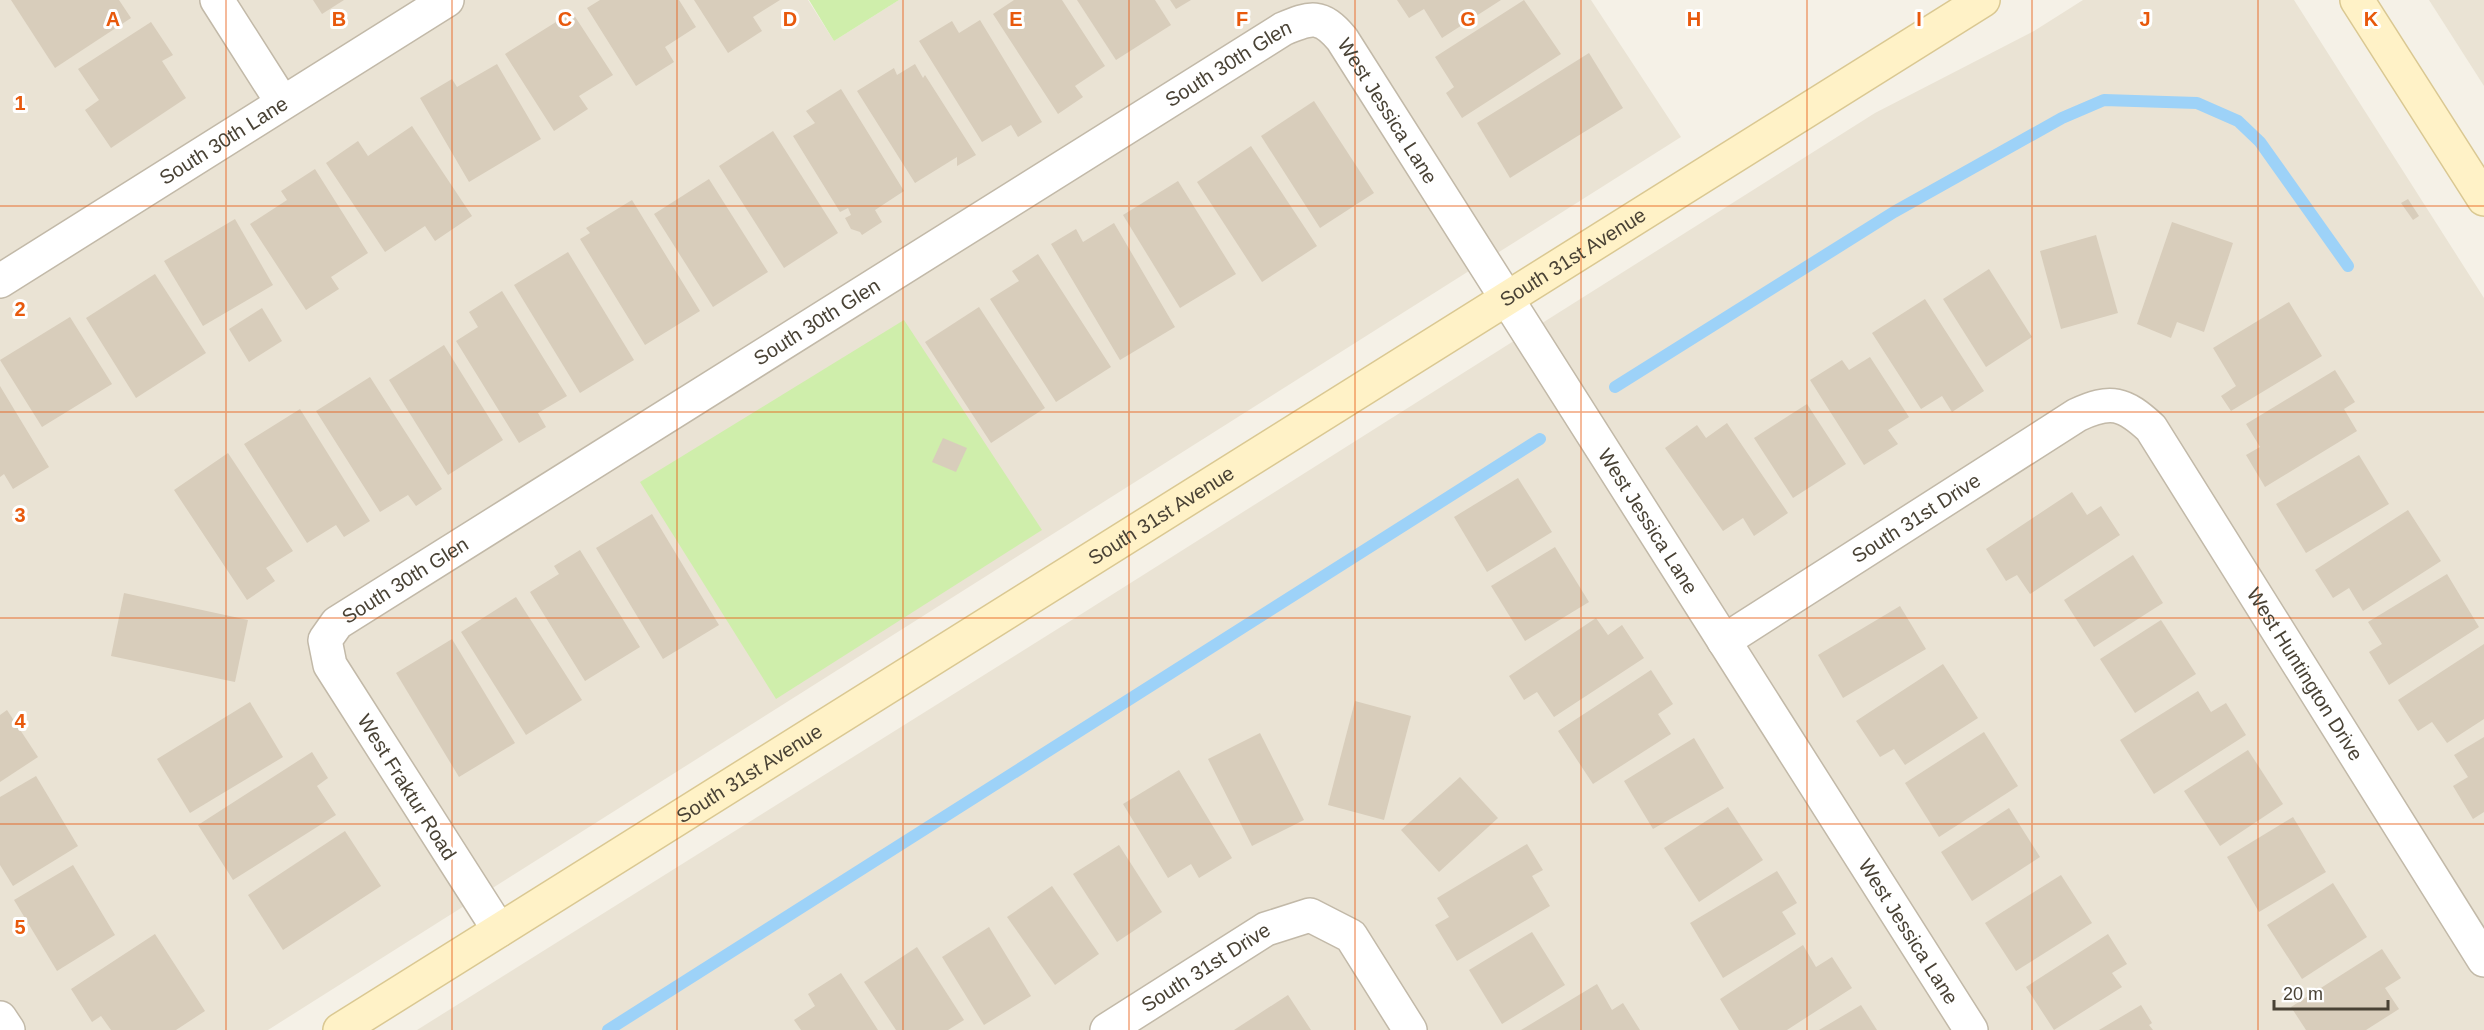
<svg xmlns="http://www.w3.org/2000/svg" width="2484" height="1030" viewBox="0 0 2484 1030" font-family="Arial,sans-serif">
<rect width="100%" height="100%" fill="#f5f1e7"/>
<!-- residential -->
<g fill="#eae3d4">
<path d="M 0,0 L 808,0 L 834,41 L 899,0 L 1591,0 L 1681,137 L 268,1030 L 0,1030 Z"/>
<path d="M 2083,0 L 2294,0 L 2484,298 L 2484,1030 L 417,1030 L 1083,613 L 1875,113 L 2034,31 Z"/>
<path d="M 2429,0 L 2484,0 L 2484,86 Z"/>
</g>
<!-- green -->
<g fill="#cfeeab">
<path d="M 809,0 L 899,0 L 834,41 Z"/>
<path d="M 904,320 L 1042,530 L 776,699 L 640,482 Z"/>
</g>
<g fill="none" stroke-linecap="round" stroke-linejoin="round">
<!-- stream -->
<g stroke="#9dd2f8" stroke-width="12">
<path d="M 1615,387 L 1894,212 L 2062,118 L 2104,100 L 2197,103 L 2238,121 L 2260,142 L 2348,266"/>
<path d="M 608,1030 L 1540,439"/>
</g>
</g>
<!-- building -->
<g fill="#d8cdbb">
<path d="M 11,0 L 119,0 L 131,18 L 55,68 Z"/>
<path d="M 313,0 L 344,0 L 322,14 Z"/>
<path d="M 600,0 L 679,0 L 696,27 L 665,47 L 674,62 L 636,86 L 587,8 Z"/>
<path d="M 694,0 L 780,0 L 753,17 L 762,31 L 728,53 Z"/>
<path d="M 1014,0 L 1062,0 L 1105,66 L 1075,86 L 1083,97 L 1058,114 L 993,14 Z"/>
<path d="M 1077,0 L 1155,0 L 1171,25 L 1116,60 Z"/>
<path d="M 1170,0 L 1191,0 L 1176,9 Z"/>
<path d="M 1397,0 L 1501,0 L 1442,38 L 1424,9 L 1409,18 Z"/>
<path d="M 1524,0 L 1561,54 L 1462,118 L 1446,93 L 1454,87 L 1435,57 Z"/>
<path d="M 572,12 L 613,75 L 579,96 L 588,109 L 554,131 L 505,54 Z"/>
<path d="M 980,20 L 1042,122 L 1018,137 L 1011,125 L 982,142 L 919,41 L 952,21 L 959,33 Z"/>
<path d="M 151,22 L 173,55 L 162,61 L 186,98 L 111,148 L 85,110 L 99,100 L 78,69 Z"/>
<path d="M 1589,53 L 1623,108 L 1510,178 L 1477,123 Z"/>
<path d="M 497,64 L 541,139 L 469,182 L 420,98 L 452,79 L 457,87 Z"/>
<path d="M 915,64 L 923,78 L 925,75 L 976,155 L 957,166 L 957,157 L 915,183 L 857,91 L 894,68 L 897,75 Z"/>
<path d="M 841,89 L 904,191 L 875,210 L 882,222 L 862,235 L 860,232 L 851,229 L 845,218 L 851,215 L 848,208 L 840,212 L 793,136 L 815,123 L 806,111 Z"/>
<path d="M 1314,101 L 1374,193 L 1320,228 L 1261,136 Z"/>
<path d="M 412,126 L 472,216 L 435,241 L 425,226 L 385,252 L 326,163 L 358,141 L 368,156 Z"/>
<path d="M 773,131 L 838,233 L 784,268 L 719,166 Z"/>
<path d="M 1251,146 L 1317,246 L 1262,282 L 1197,182 Z"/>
<path d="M 315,169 L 368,253 L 331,277 L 339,289 L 306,310 L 250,224 L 287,200 L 281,191 Z"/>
<path d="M 709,179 L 768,272 L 713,307 L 654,214 Z"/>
<path d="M 1178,181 L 1236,274 L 1180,308 L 1123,215 Z"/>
<path d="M 2408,199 L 2419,216 L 2413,220 L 2401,203 Z"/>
<path d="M 632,200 L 700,311 L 645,345 L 580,239 L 590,233 L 586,228 Z"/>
<path d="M 235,219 L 273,285 L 203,326 L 164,261 Z"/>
<path d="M 2172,222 L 2233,243 L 2204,332 L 2177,322 L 2171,338 L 2137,324 Z"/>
<path d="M 1114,223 L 1175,327 L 1120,360 L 1051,244 L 1076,229 L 1083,242 Z"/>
<path d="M 2096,235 L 2118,313 L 2061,329 L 2040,251 Z"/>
<path d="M 568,252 L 634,360 L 580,393 L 514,285 Z"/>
<path d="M 1038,254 L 1111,367 L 1056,402 L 990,299 L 1019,281 L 1012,271 Z"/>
<path d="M 1989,269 L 2032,337 L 1986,367 L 1943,299 Z"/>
<path d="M 155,274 L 206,353 L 136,398 L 86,318 Z"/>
<path d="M 502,291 L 567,396 L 538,413 L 546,427 L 519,443 L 456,341 L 478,327 L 469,312 Z"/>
<path d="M 1925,299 L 1984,391 L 1952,412 L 1942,396 L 1921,409 L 1872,333 Z"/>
<path d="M 2289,302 L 2322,356 L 2231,411 L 2221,396 L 2236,386 L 2213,348 Z"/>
<path d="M 979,307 L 1045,408 L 991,443 L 925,342 Z"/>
<path d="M 262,308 L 282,341 L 249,362 L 229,329 Z"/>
<path d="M 70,317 L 112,384 L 42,427 L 0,360 Z"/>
<path d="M 444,345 L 503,440 L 448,475 L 389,380 Z"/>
<path d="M 1870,357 L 1909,417 L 1888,430 L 1898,444 L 1864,465 L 1810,380 L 1842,360 L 1849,370 Z"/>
<path d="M 2335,370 L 2355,402 L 2344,409 L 2357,431 L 2265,487 L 2246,455 L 2260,447 L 2246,424 Z"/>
<path d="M 370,377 L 442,489 L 416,506 L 408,495 L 380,512 L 316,411 Z"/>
<path d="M 0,386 L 49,467 L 13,489 L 4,474 L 0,477 Z"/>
<path d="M 1807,404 L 1846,464 L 1793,498 L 1754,438 Z"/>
<path d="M 300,409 L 370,521 L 344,537 L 336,525 L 307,543 L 244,444 Z"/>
<path d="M 1727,423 L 1788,513 L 1754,536 L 1743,518 L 1723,531 L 1665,448 L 1697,425 L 1706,438 Z"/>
<path d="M 943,438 L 967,448 L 956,472 L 932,462 Z"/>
<path d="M 228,453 L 293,551 L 266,568 L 275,581 L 247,600 L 174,490 Z"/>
<path d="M 2359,455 L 2389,504 L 2306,553 L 2276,504 Z"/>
<path d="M 1518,478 L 1552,532 L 1487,572 L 1454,517 Z"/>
<path d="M 2072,492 L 2087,515 L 2101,506 L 2120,535 L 2030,594 L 2017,575 L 2006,581 L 1986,549 Z"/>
<path d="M 2408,510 L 2441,561 L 2363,611 L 2349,588 L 2333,598 L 2315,570 Z"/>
<path d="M 652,514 L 719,625 L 663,659 L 596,548 Z"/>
<path d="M 1555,547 L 1589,602 L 1525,641 L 1491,586 Z"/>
<path d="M 580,550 L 640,647 L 585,681 L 530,592 L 559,574 L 554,566 Z"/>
<path d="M 2133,555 L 2163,603 L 2094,647 L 2064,600 Z"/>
<path d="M 2447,574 L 2479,627 L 2389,685 L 2369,652 L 2382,644 L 2368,622 Z"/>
<path d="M 124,593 L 248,620 L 235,682 L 111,656 Z"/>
<path d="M 516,597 L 582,700 L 526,735 L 461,632 Z"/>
<path d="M 1900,606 L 1926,649 L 1843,698 L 1818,655 Z"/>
<path d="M 1596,618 L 1608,635 L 1622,625 L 1644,658 L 1554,717 L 1537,692 L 1524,700 L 1509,676 Z"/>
<path d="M 2161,620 L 2196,674 L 2135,713 L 2100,659 Z"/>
<path d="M 452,639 L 515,743 L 459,777 L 396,673 Z"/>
<path d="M 2484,644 L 2484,719 L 2447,743 L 2432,722 L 2418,731 L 2398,700 Z"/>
<path d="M 1943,664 L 1978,718 L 1905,765 L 1894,749 L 1880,757 L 1856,721 Z"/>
<path d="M 1651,670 L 1673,704 L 1658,714 L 1671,734 L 1593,784 L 1558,731 Z"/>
<path d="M 2198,691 L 2211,712 L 2226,703 L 2246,735 L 2154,794 L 2120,740 Z"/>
<path d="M 1355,701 L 1411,716 L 1384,820 L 1328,805 Z"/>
<path d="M 250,702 L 283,757 L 190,813 L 157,759 Z"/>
<path d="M 7,710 L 38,757 L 0,782 L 0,715 Z"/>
<path d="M 1984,732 L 2018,786 L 1939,837 L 1905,783 Z"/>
<path d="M 1260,733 L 1304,820 L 1252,846 L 1208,759 Z"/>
<path d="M 2484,737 L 2484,812 L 2473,819 L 2453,786 L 2468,777 L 2454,755 Z"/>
<path d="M 1694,738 L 1724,788 L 1653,829 L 1624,781 Z"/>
<path d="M 2248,750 L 2283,804 L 2220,846 L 2184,791 Z"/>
<path d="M 312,752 L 328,778 L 317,786 L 336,815 L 233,880 L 198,825 Z"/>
<path d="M 1179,770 L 1232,858 L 1199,878 L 1191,864 L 1168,878 L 1123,804 Z"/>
<path d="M 36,776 L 78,846 L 13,886 L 0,865 L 0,797 Z"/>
<path d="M 1460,777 L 1498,818 L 1439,872 L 1401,830 Z"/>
<path d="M 1728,807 L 1763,860 L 1699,902 L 1664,848 Z"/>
<path d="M 2009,808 L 2040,857 L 1972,901 L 1941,852 Z"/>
<path d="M 2293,817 L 2326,872 L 2259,912 L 2227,857 Z"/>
<path d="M 345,831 L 381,886 L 283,950 L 248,895 Z"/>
<path d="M 1527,844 L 1543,870 L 1532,876 L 1550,906 L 1457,961 L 1435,925 L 1449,917 L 1437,898 Z"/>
<path d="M 1119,845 L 1162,912 L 1117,942 L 1073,874 Z"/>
<path d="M 73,865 L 115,935 L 57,971 L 14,900 Z"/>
<path d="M 1777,871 L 1797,903 L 1782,912 L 1796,934 L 1723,978 L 1690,923 Z"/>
<path d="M 2061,875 L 2092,923 L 2016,971 L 1985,923 Z"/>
<path d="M 2333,883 L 2367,937 L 2302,979 L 2267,925 Z"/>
<path d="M 1052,886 L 1099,954 L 1055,985 L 1007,917 Z"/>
<path d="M 989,927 L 1031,996 L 984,1025 L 942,957 Z"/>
<path d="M 1532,932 L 1565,985 L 1502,1024 L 1469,970 Z"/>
<path d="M 155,934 L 205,1011 L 176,1030 L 111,1030 L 101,1016 L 92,1022 L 71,989 Z"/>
<path d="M 2108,934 L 2127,964 L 2112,973 L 2122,987 L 2054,1030 L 2026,987 Z"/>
<path d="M 1803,945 L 1816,967 L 1832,957 L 1852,988 L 1787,1030 L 1739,1030 L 1720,999 Z"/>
<path d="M 917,947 L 964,1020 L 948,1030 L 896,1030 L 864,982 Z"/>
<path d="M 2382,949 L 2401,978 L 2385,988 L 2399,1009 L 2366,1030 L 2306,1030 L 2291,1007 Z"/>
<path d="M 841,973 L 878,1030 L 801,1030 L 794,1020 L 815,1006 L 808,994 Z"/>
<path d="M 1597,984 L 1612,1010 L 1623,1003 L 1640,1030 L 1521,1030 Z"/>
<path d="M 1288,995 L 1311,1030 L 1234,1030 Z"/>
<path d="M 1861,1005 L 1877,1030 L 1819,1030 Z"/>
<path d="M 2141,1005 L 2152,1023 L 2149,1025 L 2153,1030 L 2099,1030 Z"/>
</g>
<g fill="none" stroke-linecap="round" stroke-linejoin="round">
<!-- street casing -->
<g stroke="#c2b9a8" stroke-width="36">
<g id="street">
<path d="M 217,0 L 282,102"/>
<path id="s1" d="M 0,281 L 447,0"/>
<path id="s2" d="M 1724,641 L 2077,415 C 2111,399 2124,403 2151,428 L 2484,960"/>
<path id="s3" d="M 499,930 L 330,665 L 325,640 L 337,623 L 1283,29 C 1311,17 1321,14 1342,39 L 1971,1030"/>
<path d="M 0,1018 L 8,1030"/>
<path id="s4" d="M 1107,1030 L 1266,929 L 1310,915 L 1351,936 L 1410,1030"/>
</g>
</g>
<!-- secondary casing -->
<g stroke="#dac892" stroke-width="36">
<g id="secondary">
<path d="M 2357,0 L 2484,199"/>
<path id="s5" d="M 340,1030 L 1983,0"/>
</g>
</g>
<!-- street -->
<use href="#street" stroke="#fff" stroke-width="33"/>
<!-- secondary -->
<use href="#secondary" stroke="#fff2c7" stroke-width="33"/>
</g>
<!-- grid -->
<path fill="none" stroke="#e8590c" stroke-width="1.5" stroke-opacity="0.55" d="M 226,0 L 226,1030M 452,0 L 452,1030M 677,0 L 677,1030M 903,0 L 903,1030M 1129,0 L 1129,1030M 1355,0 L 1355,1030M 1581,0 L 1581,1030M 1807,0 L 1807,1030M 2032,0 L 2032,1030M 2258,0 L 2258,1030M 0,206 L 2484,206M 0,412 L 2484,412M 0,618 L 2484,618M 0,824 L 2484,824"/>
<g text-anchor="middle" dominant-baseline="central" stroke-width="6" stroke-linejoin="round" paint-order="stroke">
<!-- street labels -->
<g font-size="20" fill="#494235" stroke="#fff">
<text stroke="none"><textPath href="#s3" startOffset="1413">South 30th Glen</textPath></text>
<text stroke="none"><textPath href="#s3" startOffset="1630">West Jessica Lane</textPath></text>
<text stroke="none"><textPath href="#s1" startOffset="264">South 30th Lane</textPath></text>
<text stroke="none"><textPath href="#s5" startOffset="1455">South 31st Avenue</textPath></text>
<text stroke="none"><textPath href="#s3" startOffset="927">South 30th Glen</textPath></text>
<text stroke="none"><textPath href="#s5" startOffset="969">South 31st Avenue</textPath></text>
<text stroke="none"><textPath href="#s2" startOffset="228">South 31st Drive</textPath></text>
<text stroke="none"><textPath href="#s3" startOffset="2116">West Jessica Lane</textPath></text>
<text stroke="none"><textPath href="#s3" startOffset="441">South 30th Glen</textPath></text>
<text stroke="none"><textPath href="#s2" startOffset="792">West Huntington Drive</textPath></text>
<text stroke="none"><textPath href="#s5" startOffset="483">South 31st Avenue</textPath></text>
<text transform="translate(407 787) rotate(58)">West Fraktur Road</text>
<text stroke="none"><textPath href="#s3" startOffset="2602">West Jessica Lane</textPath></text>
<text stroke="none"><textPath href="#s4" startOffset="117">South 31st Drive</textPath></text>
</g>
</g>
<g font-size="20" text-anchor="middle" font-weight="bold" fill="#e8590c" stroke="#fff" stroke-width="6" stroke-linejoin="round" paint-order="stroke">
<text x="113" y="26">A</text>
<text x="339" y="26">B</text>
<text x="565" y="26">C</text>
<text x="790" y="26">D</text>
<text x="1016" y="26">E</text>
<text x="1242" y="26">F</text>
<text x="1468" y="26">G</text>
<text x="1694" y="26">H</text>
<text x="1919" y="26">I</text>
<text x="2145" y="26">J</text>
<text x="2371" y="26">K</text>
<text x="20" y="110">1</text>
<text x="20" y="316">2</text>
<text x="20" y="522">3</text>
<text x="20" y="728">4</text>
<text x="20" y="934">5</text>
</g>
<!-- scale -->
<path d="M2274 1000v9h114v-9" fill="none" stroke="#494235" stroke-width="3"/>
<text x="2283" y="1000" font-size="18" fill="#494235" stroke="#ffffff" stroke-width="4.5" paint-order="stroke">20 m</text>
</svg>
